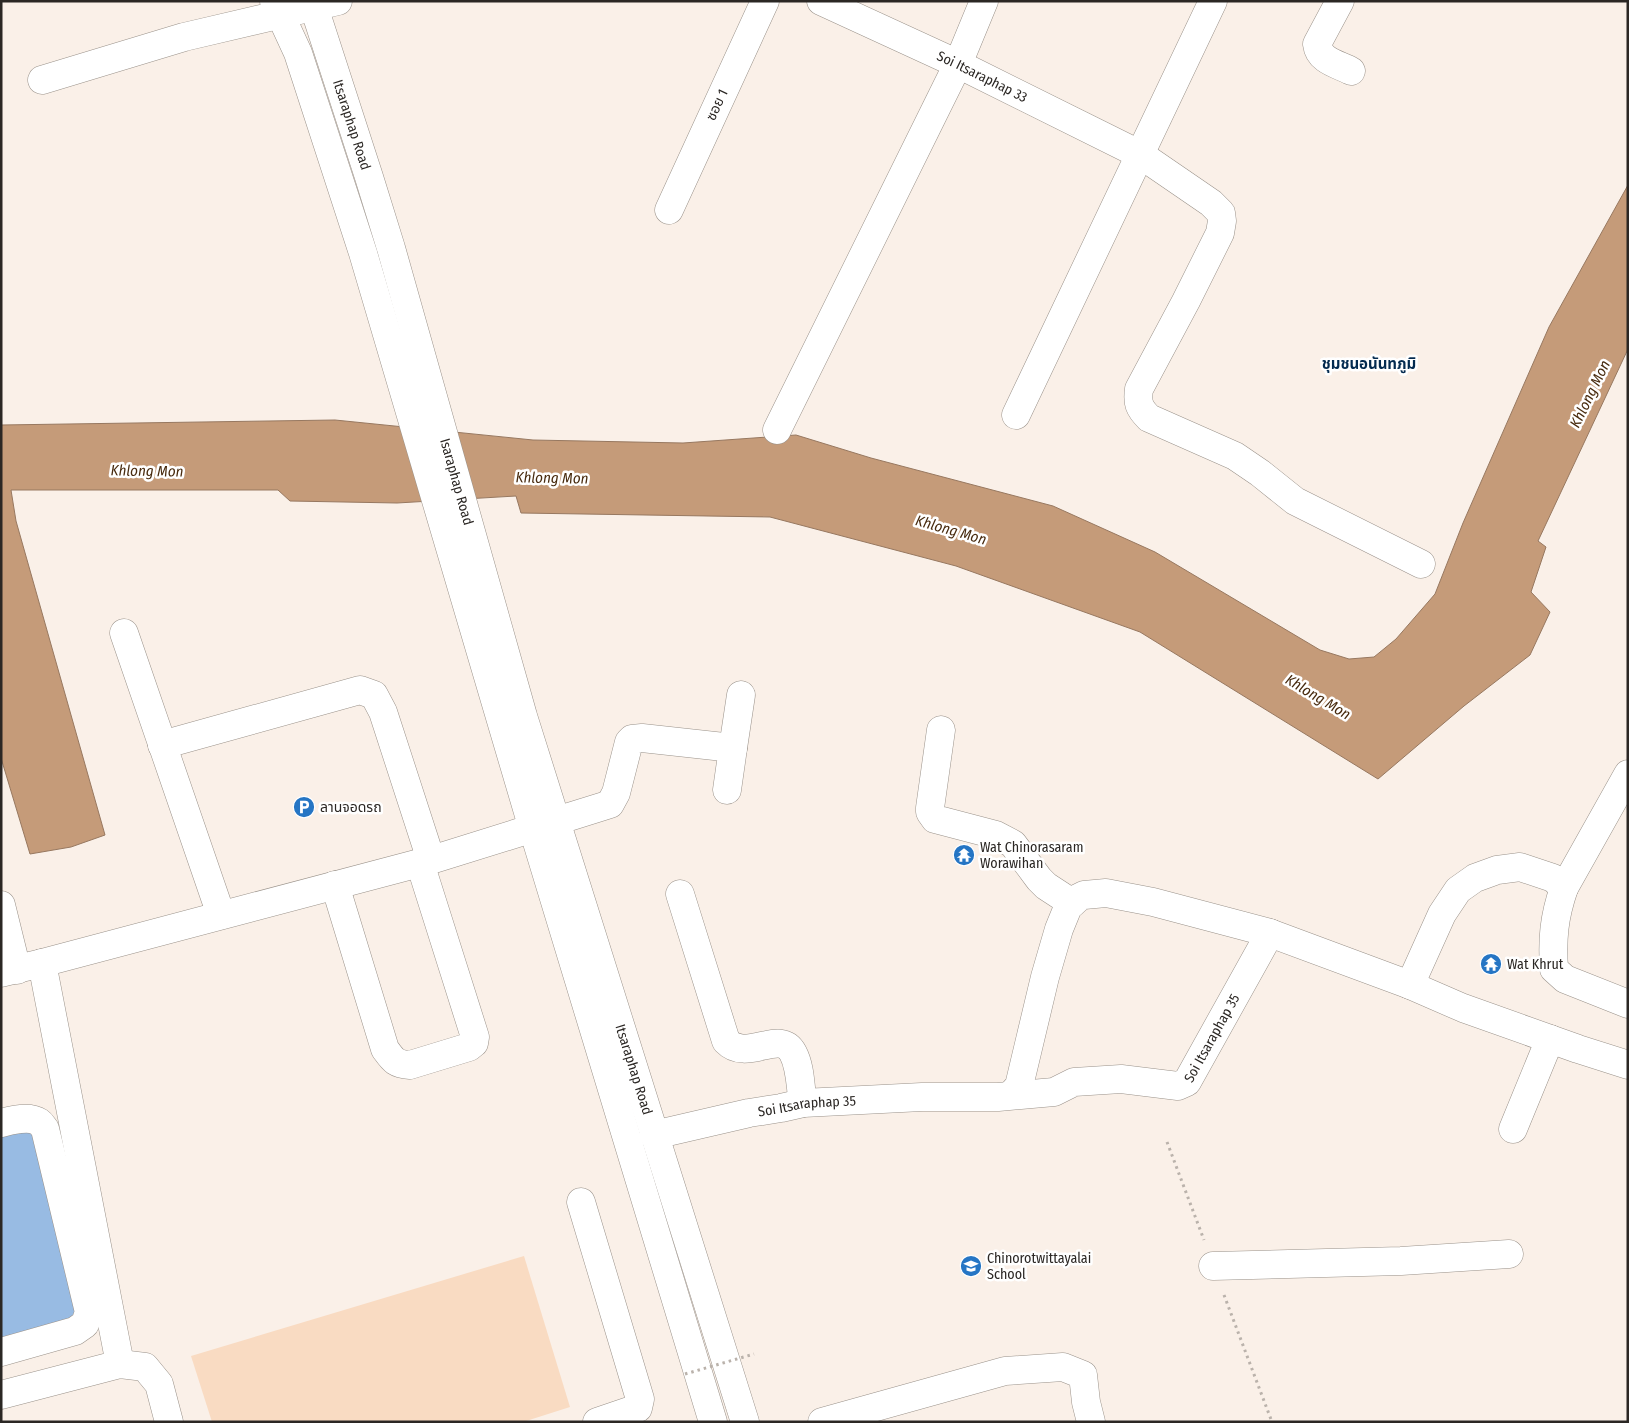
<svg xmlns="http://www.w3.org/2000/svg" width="1629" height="1423" viewBox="0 0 1629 1423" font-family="'Fira Sans Condensed','Noto Sans Thai',sans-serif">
<rect width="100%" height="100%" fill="#faf0e8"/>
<!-- green -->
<path fill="#f9dbc2" d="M 524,1256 L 570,1407 L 523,1422 L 212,1422 L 191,1356 Z"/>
<!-- water -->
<path fill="#c59b79" stroke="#977860" d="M 1628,185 L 1628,349 L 1538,541 L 1546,547 L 1531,592 L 1550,612 L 1530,655 L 1464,706 L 1378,779 L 1140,632 L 956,566 L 770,517 L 521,513 L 516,496 L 397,503 L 290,501 L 278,490 L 11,490 L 16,521 L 105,835 L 71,847 L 30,854 L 1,758 L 1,425 L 335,420 L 533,440 L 683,443 L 796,435 L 871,458 L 1053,506 L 1155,552 L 1320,650 L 1349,659 L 1374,657 L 1396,639 L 1435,594 L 1463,523 L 1549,327 Z"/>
<!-- building -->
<path fill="#98bbe3" stroke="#838a92" d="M 37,1122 L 84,1320 L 1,1339 L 1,1131 Z"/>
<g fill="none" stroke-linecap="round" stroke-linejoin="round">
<!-- minor casing -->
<g stroke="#9a928a" stroke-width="29">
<g id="minor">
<path id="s1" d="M 821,1 L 958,64 L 1141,155 L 1211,203 L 1221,213 L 1222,221 L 1220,233 L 1186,301 L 1139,389 C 1137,403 1139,408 1149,418 L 1235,456 L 1260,473 L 1295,501 L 1421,564"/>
<path d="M 1340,1 L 1317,44 C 1319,61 1338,64 1351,71"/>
<path d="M 42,80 L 184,37 L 338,1"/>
<path d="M 669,210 L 765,1"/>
<path d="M 1016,415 L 1213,1"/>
<path d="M 777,430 L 958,64 L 984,1"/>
<path d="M 124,633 L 221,915"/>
<path d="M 941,730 L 930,808 L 930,812 L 935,819 L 996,835 L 1013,844 L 1039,879 L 1046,886 L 1072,903"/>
<path d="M 162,745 L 360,690 L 374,695 L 383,712 L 431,860"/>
<path d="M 733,748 L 741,695"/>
<path d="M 335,885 L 385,1049 C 393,1060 395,1064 410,1065 L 469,1047 L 474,1043 L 475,1037 L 420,863"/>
<path d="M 1564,888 L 1628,774"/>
<path d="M 680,894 L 726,1041 C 747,1063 780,1028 793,1053 C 801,1068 800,1087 803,1103"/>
<path d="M 1,905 L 17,970"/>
<path d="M 42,963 L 120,1364"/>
<path d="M 1,973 L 42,963 L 431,860 L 604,806 L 610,804 L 616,793 L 629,742 L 632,739 L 642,738 L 733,748 L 727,790"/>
<path d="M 1410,985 L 1442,914 L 1458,890 L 1475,878 L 1497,870 L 1520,867 L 1553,878 L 1564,888 C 1554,917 1552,939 1554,969 L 1565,979 L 1628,1004"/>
<path d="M 1011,1095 L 1019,1086 L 1045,977 L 1059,929 L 1068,907 L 1078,898 L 1084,895 L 1106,893 L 1153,902 L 1270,933 L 1410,985 L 1463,1008 L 1578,1049 L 1628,1065"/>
<path d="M 1,1123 C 11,1120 30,1116 39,1122 C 42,1124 43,1127 45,1129 L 89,1312 L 85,1324 L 75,1331 L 1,1352"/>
<path d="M 1513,1129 L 1550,1039"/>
<path id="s2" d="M 654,1135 L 749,1113 L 781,1108 L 803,1103 L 922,1097 L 998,1097 L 1054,1092 L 1074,1082 L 1121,1079 L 1178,1086 L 1187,1082 L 1270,933"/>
<path d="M 581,1202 L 640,1399 L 638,1408 L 597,1422"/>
<path d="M 1213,1266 L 1401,1261 L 1509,1254"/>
<path d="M 1,1395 L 120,1364 L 145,1367 L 159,1384 L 169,1422"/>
<path d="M 822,1422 L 1005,1371 L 1063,1367 L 1083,1375 L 1086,1402 L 1091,1422"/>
</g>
</g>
<!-- major casing -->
<g stroke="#9a928a" stroke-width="29">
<g id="major">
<path d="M 274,1 L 298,53 L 363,253 L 533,829 L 713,1422"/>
<path id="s3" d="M 312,1 L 369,177 L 391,248 L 523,716 L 745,1422"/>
</g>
</g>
<!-- path -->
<g stroke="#bab2ab" stroke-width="3" stroke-dasharray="2.5 4" stroke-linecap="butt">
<path d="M 1167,1142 L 1204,1240"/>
<path d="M 1224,1295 L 1272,1422"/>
</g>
<!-- minor -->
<use href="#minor" stroke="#fff" stroke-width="28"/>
<!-- major -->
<use href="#major" stroke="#fff" stroke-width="28"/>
<!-- path-bridge -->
<path stroke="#bab2ab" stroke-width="3" stroke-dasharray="2.5 4" stroke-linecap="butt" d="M 685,1374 L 754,1354"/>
</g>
<!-- icons -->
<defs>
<g id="parking-disc" transform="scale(1.125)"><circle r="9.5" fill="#2575c4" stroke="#fff"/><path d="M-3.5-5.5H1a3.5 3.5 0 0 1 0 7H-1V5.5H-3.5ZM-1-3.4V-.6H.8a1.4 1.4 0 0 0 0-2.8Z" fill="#fff"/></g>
<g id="temple-disc" transform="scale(1.125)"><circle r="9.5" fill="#2575c4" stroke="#fff"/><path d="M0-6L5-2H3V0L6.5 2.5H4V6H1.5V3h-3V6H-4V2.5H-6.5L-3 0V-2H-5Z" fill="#fff"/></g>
<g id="school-disc" transform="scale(1.125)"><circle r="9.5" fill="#2575c4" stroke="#fff"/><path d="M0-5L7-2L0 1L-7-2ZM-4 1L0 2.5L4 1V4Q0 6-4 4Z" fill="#fff"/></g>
</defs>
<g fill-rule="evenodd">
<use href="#parking-disc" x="304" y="807"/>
<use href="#temple-disc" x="964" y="855"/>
<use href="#temple-disc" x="1491" y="964"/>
<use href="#school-disc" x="971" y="1266"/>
</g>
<g text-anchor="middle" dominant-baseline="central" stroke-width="5" stroke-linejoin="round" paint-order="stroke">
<!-- street labels -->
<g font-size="14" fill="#2b2724" stroke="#fff">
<text stroke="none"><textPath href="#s1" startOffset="178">Soi Itsaraphap 33</textPath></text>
<text transform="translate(717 105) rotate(-65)">ซอย 1</text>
<text stroke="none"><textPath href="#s3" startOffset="130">Itsaraphap Road</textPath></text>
<text stroke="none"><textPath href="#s3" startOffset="502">Isaraphap Road</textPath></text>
<text stroke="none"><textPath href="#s2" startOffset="591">Soi Itsaraphap 35</textPath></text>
<text stroke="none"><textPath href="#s3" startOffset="1116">Itsaraphap Road</textPath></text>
<text stroke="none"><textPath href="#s2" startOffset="156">Soi Itsaraphap 35</textPath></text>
</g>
<!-- poi labels -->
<g font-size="14" fill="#2b2724" stroke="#fff" text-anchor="start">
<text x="320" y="807">ลานจอดรถ</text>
<text x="980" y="847">Wat Chinorasaram<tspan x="980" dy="16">Worawihan</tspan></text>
<text x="1507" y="964">Wat Khrut</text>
<text x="987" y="1258">Chinorotwittayalai<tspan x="987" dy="16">School</tspan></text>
</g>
<!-- neighbourhood labels -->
<g font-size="15" font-weight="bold" fill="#032a4f" stroke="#fff">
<text x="1369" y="364">ชุมชนอนันทภูมิ</text>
</g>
<!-- water labels -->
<g font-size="15" font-style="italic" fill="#482b0f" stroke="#fff">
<text transform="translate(1590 394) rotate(-64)">Khlong Mon</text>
<text transform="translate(147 471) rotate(1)">Khlong Mon</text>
<text transform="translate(552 478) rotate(1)">Khlong Mon</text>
<text transform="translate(951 530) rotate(16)">Khlong Mon</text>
<text transform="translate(1318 697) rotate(31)">Khlong Mon</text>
</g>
</g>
<!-- border -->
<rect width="1629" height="1423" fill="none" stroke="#2b2724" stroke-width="5"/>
</svg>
